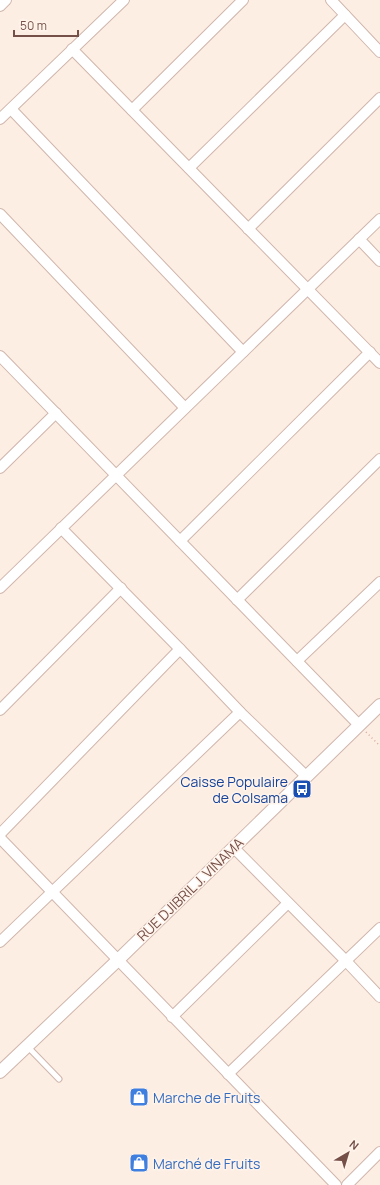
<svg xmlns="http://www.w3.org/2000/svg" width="380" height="1185" viewBox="0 0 380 1185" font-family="Manrope,sans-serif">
<rect width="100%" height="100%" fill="#fceee3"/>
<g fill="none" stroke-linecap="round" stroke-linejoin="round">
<!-- service casing -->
<g stroke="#d0b6ad" stroke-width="7">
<path id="service" d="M 27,1046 L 59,1079"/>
</g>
<!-- minor casing -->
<g stroke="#d0b6ad" stroke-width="12">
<g id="minor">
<path d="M 331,0 L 380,52"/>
<path d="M 0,6 L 6,0"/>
<path d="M 72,49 L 380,363"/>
<path d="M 11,109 L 243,352"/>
<path d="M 132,110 L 243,0"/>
<path d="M 0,119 L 124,0"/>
<path d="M 189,168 L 345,15"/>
<path d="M 0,214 L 185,408"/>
<path d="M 248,229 L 380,98"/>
<path d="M 359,239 L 380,261"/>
<path d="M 0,356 L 359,725"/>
<path d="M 0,468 L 56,413"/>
<path d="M 61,528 L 180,649 L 240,712 L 306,776"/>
<path d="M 180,541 L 370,352"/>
<path d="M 0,588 L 380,219"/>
<path d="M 237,600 L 380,459"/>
<path d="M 297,661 L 380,582"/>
<path d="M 0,710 L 121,588"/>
<path d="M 0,834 L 180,649"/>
<path d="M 0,838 L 336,1185"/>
<path d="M 233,847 L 345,960 L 380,997"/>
<path d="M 0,942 L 240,712"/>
<path d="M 172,1017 L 288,903"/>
<path d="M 228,1074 L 380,928"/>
<path d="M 347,1185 L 380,1152"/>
</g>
</g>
<!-- tertiary casing -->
<g stroke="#d0b6ad" stroke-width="14">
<path id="tertiary" d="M 0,1072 L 118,960 L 380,705"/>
</g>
<!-- path -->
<path stroke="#d7a99e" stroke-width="1.5" stroke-dasharray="1 3" stroke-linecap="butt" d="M 366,732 L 380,746"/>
<!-- service -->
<use href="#service" stroke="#fff" stroke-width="5"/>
<!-- minor -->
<use href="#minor" stroke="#fff" stroke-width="10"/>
<!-- tertiary -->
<use href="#tertiary" stroke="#fff" stroke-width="12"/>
</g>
<!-- icons -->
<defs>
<g id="bus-square" transform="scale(1)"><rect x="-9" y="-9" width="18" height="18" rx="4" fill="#1a4fb4" stroke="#fff3ea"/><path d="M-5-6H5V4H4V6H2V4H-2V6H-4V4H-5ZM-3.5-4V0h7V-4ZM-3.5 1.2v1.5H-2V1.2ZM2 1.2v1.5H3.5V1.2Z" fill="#fff"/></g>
<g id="shop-square" transform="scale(1)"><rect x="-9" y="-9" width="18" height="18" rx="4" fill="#3f7fe0" stroke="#fff3ea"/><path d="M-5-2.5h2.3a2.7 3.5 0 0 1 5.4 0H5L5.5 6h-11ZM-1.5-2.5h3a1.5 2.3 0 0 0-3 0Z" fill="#fff"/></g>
</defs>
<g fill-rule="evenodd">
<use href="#bus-square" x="302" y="789"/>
<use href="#shop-square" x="139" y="1097"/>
<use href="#shop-square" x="139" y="1163"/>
</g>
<g text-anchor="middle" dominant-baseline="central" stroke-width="3" stroke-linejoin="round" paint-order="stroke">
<!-- transit labels -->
<g font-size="14" fill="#164399" stroke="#fff3ea" text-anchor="end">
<text x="288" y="781">Caisse Populaire<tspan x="288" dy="16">de Colsama</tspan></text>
</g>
<!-- street labels -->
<g font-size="14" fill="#755049" stroke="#fff3ea">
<text transform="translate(190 889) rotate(-44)">RUE DJIBRIL J. VINAMA</text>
</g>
<!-- shop labels -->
<g font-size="14" fill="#366cbe" stroke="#fff3ea" text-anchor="start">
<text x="153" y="1097">Marche de Fruits</text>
<text x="153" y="1163">Marché de Fruits</text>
</g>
</g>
<!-- north arrow -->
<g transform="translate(348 1153) rotate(38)" stroke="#fff3ea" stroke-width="3" paint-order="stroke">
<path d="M0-3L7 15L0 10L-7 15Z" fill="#755049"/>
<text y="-6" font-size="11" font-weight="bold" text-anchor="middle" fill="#755049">N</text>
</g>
<!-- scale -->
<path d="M14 30v6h64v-6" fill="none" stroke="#755049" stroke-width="2"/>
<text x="20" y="30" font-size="12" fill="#755049" stroke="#fff3ea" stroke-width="3" paint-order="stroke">50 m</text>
</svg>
